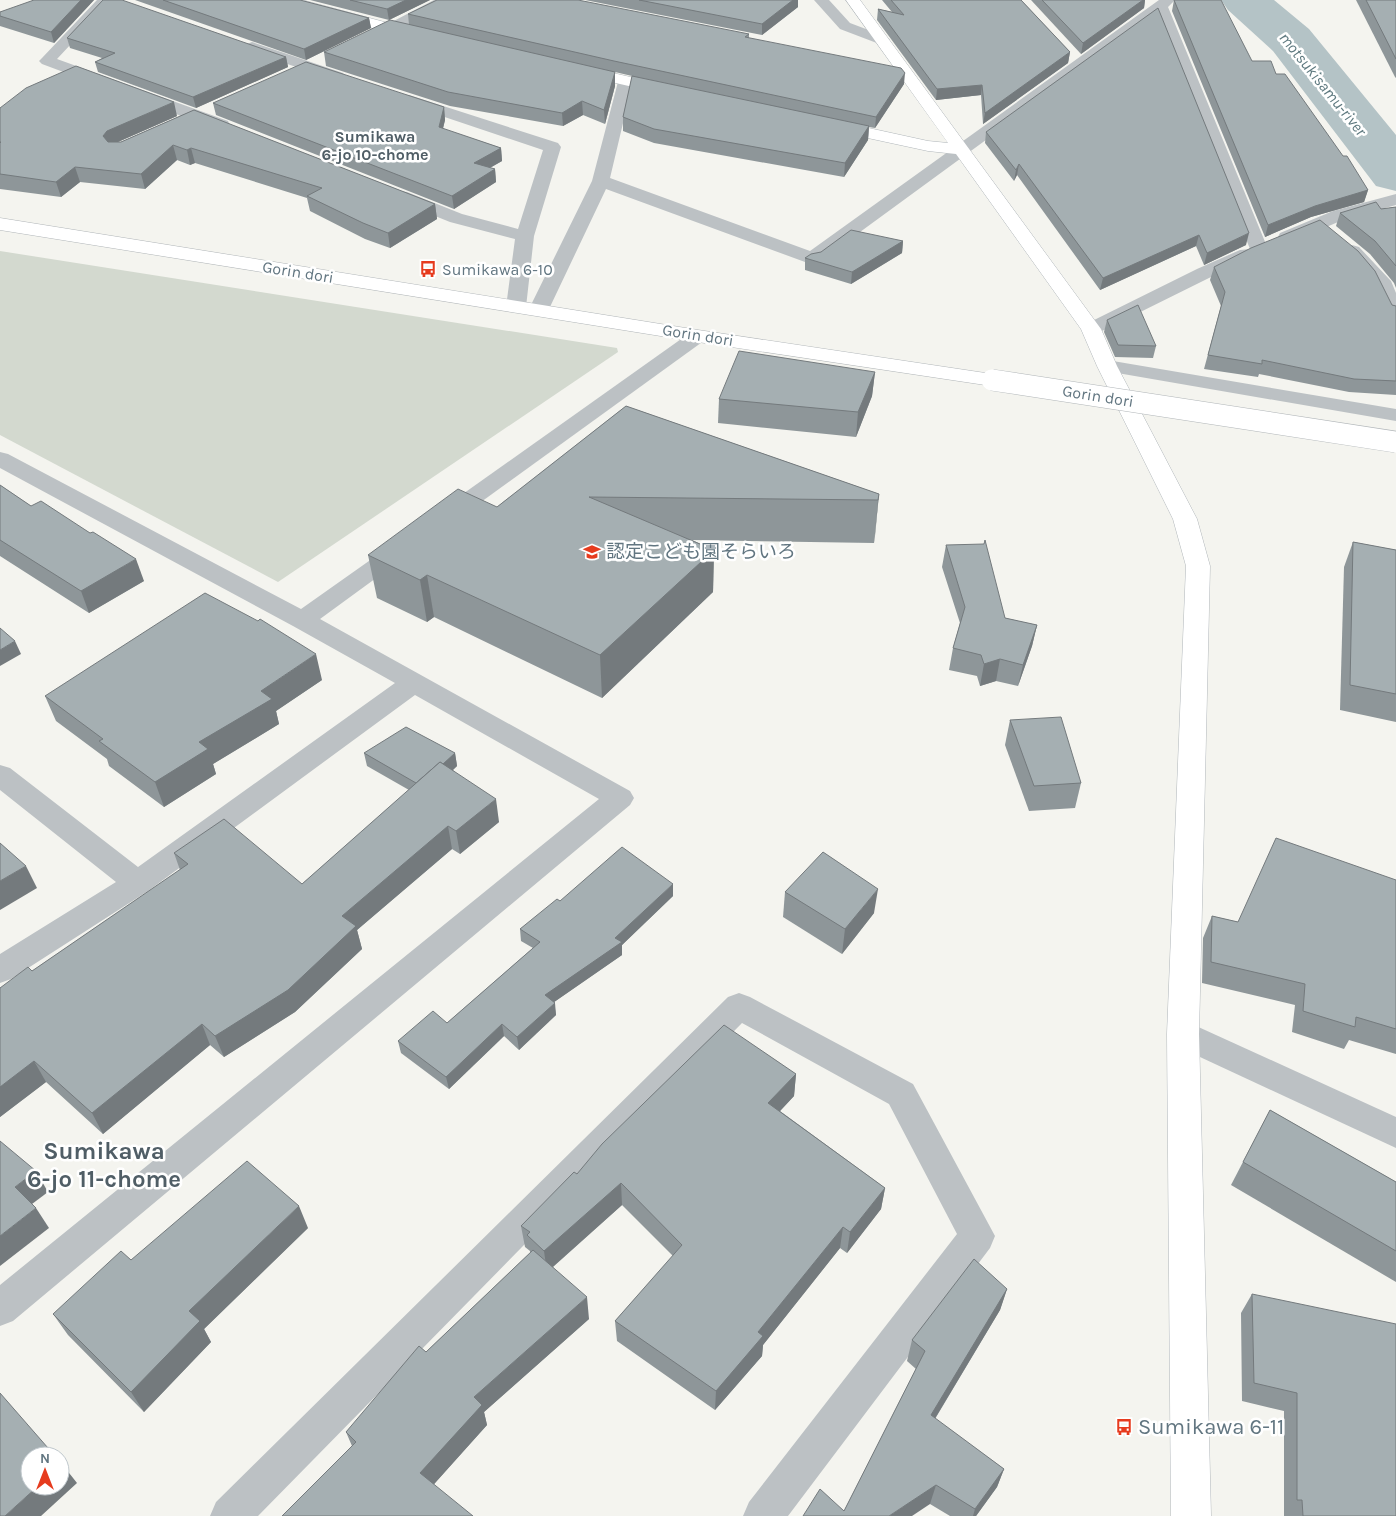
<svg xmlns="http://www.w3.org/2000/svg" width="1396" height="1516" viewBox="0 0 1396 1516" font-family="Karla,'Noto Sans JP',sans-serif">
<rect width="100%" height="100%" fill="#f4f4ef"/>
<!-- green -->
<path fill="#d3d9cf" d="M 0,251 L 617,348 L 618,352 L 278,582 L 0,435 Z"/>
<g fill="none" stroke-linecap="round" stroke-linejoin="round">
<!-- river -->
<path fill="#b4c3c6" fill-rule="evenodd" d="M 1221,0 L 1274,0 L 1309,29 L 1396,135 L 1396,191 L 1376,186 L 1273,51 L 1228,10 Z"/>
<!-- secondary casing -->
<g stroke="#b1b7bb" stroke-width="1">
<g id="secondary">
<path d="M 278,0 L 302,0 L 422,32 L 425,35 L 422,38 L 417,40 L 280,3 Z"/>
<path d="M 846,0 L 860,0 L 1101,329 L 1117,366 L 1197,519 L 1210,566 L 1199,1034 L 1211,1516 L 1171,1516 L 1167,1034 L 1186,566 L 1173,519 L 1097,366 L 1081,329 L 956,154 L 928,151 L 826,129 L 824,125 L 826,121 L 832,120 L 928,141 L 948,143 Z"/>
<path d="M 578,65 L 674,87 L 676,90 L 674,93 L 668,95 L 572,73 L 570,70 L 572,67 Z"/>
</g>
</g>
<!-- primary casing -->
<g stroke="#b0b5b8" stroke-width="1">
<path id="primary" d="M 0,218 L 698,330 L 992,374 L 999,376 L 1003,380 L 999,384 L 992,386 L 698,342 L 0,230 Z"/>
</g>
<!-- street -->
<g fill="#bcc1c4" fill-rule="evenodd">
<path d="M 97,0 L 112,0 L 57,59 L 228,121 L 230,125 L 228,129 L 216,129 L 42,64 L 39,61 L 42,58 Z"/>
<path d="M 434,0 L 452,0 L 450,3 L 373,43 L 363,43 L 360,40 L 363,37 Z"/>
<path d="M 814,0 L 829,0 L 850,23 L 887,37 L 890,40 L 887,43 L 882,45 L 840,29 Z"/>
<path d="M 1159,0 L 1175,0 L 1168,7 L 1268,249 L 1266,253 L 1256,254 L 1254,258 L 1211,277 L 1098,333 L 1091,335 L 1084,333 L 1081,329 L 1084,325 L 1197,269 L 1240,250 L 1250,249 L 1157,15 L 819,262 L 812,264 L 805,262 L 606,189 L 549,309 L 546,313 L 539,315 L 532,313 L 529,309 L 592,181 L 619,78 L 631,78 L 633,81 L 610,178 L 810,251 Z"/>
<path d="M 252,42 L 343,73 L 345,76 L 343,79 L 331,79 L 247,50 L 244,47 L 247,44 Z"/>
<path d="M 409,95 L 558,143 L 561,147 L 534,236 L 526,307 L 523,311 L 516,313 L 509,311 L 506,307 L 515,239 L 450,222 L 395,200 L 392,196 L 395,192 L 401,191 L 407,192 L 462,214 L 518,229 L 543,150 L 403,103 L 401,100 L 403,97 Z"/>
<path d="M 1396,194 L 1396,205 L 1345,219 L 1294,241 L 1287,243 L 1280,241 L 1278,237 L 1280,233 L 1333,211 Z"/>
<path d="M 1352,245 L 1359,247 L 1391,281 L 1396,293 L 1396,320 L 1389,318 L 1372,283 L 1343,251 L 1345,247 Z"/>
<path d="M 698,330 L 705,332 L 708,336 L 705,340 L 452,523 L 444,525 L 436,523 L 432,518 L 436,513 L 691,332 Z"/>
<path d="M 1107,360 L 1396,409 L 1396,421 L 1100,370 L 1097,366 L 1100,362 Z"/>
<path d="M 0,452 L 8,454 L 301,609 L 393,544 L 401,542 L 409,544 L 413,549 L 409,554 L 320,619 L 630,791 L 634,798 L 630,805 L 13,1321 L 0,1326 L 0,1285 L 599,799 L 415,695 L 148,891 L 11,979 L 0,983 L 0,954 L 116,882 L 0,790 L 0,765 L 10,768 L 138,867 L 395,683 L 293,626 L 0,468 Z"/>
<path d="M 739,993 L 750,997 L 913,1084 L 995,1236 L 990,1248 L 788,1516 L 743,1516 L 749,1502 L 957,1234 L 889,1104 L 742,1023 L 258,1516 L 210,1516 L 216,1502 L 728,997 Z"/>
<path d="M 1183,1020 L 1396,1117 L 1396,1148 L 1172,1044 L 1167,1034 L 1172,1024 Z"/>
</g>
<!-- secondary -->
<use href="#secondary" fill="#fff" fill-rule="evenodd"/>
<!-- primary -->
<use href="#primary" fill="#fff" fill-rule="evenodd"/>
<!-- primary-bridge casing -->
<g stroke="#b0b5b8" stroke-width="22" stroke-linecap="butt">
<path id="primary-bridge" d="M 992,380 L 1396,442"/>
</g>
<!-- primary-bridge -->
<use href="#primary-bridge" stroke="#fff" stroke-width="21"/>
</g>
<!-- wall -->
<g fill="#8e9699">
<path d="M 94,0 L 54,43 L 0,26 L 0,12 Z"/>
<path d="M 135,0 L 300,0 L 369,18 L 371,28 L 306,60 Z"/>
<path d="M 310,0 L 430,0 L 389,20 Z"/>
<path d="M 585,0 L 798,0 L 798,7 L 762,35 Z"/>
<path d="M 882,0 L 1021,0 L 1070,52 L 1068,63 L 983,124 L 981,95 L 936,100 L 877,20 L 878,9 L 892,12 Z"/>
<path d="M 1031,0 L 1145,0 L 1144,8 L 1081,54 Z"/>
<path d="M 1174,0 L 1252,61 L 1276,74 L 1368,190 L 1364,202 L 1311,217 L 1265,237 L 1172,11 Z"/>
<path d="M 1356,0 L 1396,0 L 1396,78 L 1395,77 Z"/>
<path d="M 408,14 L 749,34 L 749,38 L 904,84 L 875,128 L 869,127 L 868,140 L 844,177 L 654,143 L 623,131 L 623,117 L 632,76 L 615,72 L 615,86 L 605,124 L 583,115 L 563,126 L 450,106 L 326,66 L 324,52 L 409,25 Z"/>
<path d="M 67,38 L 286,57 L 288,67 L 196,108 L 98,72 L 95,62 L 102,58 L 70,48 Z"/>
<path d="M 213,103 L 444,107 L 445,120 L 443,129 L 501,148 L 502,161 L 490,168 L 495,169 L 496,182 L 454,209 L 216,115 Z"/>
<path d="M 0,108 L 177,116 L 118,142 L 121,142 L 194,110 L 435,204 L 437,219 L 390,248 L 365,239 L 310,211 L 307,198 L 195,163 L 190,165 L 177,160 L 145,189 L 80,182 L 61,197 L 0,189 Z"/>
<path d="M 986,132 L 1246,245 L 1204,265 L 1196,246 L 1100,290 L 1017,175 L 1014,181 L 985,143 Z"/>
<path d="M 1396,207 L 1396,288 L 1394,283 L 1370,254 L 1336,226 L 1340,213 L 1381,209 Z"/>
<path d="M 903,241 L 902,253 L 851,284 L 805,270 L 805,258 L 821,252 Z"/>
<path d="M 1214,267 L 1396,306 L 1396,395 L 1349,392 L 1259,374 L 1258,377 L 1204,369 L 1221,306 L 1210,280 Z"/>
<path d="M 1107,320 L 1156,346 L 1153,358 L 1115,357 L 1104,332 Z"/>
<path d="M 875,372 L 872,396 L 856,437 L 718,423 L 719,399 Z"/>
<path d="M 626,406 L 879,494 L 874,543 L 692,540 L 714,550 L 713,592 L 602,698 L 434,617 L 427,622 L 377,598 L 368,555 L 497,507 Z"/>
<path d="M 0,485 L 31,506 L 144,581 L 89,613 L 0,556 Z"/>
<path d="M 1353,542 L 1396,550 L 1396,722 L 1340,710 L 1344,567 Z"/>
<path d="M 946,545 L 1005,618 L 1037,625 L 1032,646 L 1018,686 L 996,681 L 980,686 L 977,676 L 949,670 L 953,648 L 960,623 L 942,567 Z"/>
<path d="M 322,680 L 276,711 L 279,724 L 213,764 L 216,774 L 164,807 L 109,766 L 107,759 L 56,721 L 45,696 Z"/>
<path d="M 1010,720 L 1081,783 L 1075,808 L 1029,811 L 1005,745 Z"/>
<path d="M 364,753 L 455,753 L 457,766 L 453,770 L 499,822 L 460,854 L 452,849 L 357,930 L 362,949 L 295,1012 L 224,1057 L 210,1045 L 103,1134 L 46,1082 L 0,1117 L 0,988 L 32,971 L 180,870 L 174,853 L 302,884 L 409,790 L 367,766 Z"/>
<path d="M 1396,880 L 1396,1054 L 1349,1040 L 1344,1049 L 1292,1032 L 1295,1005 L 1202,983 L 1203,938 L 1212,916 L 1238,922 Z"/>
<path d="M 785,892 L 874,913 L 842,954 L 783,917 Z"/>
<path d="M 673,896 L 622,945 L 622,955 L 554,1002 L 556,1015 L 519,1050 L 504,1036 L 449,1089 L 401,1053 L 398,1041 L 447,1023 L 533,948 L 521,941 L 520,929 L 560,901 Z"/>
<path d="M 796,1074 L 794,1096 L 780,1111 L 885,1188 L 881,1209 L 847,1253 L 840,1248 L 763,1345 L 762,1356 L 715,1410 L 617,1341 L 615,1321 L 673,1256 L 622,1205 L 553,1267 L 589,1319 L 484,1412 L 487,1425 L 434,1484 L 352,1446 L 346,1432 L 426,1352 L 530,1253 L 530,1251 L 525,1247 L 521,1226 L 577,1174 Z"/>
<path d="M 1270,1110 L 1396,1182 L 1396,1282 L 1231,1185 Z"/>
<path d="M 308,1228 L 204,1329 L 211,1342 L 144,1412 L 68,1335 L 53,1314 L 131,1260 Z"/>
<path d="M 1007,1289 L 1000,1310 L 935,1419 L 1004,1469 L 997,1487 L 976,1516 L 950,1516 L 930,1504 L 844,1511 L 916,1369 L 907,1361 L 912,1340 Z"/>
<path d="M 1252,1294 L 1396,1516 L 1284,1516 L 1284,1411 L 1242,1401 L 1241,1313 Z"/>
</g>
<!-- shaded-wall -->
<g fill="#747a7d">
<path d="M 81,0 L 94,0 L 54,43 L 51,32 Z"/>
<path d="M 406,0 L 430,0 L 389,20 L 387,9 Z"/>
<path d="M 793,0 L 798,0 L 798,7 L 762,35 L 762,24 Z"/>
<path d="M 1143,0 L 1145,0 L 1144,8 L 1081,54 L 1083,43 Z"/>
<path d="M 369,18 L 371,28 L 306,60 L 304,49 Z"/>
<path d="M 1070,52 L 1068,63 L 983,124 L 985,113 Z"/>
<path d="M 286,57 L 288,67 L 196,108 L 193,97 Z"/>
<path d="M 615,72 L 615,86 L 605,124 L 604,110 Z"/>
<path d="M 905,73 L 904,84 L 875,128 L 876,117 Z"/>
<path d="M 982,85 L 981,95 L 936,100 L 937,89 Z"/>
<path d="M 582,101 L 583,115 L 563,126 L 562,113 Z"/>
<path d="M 174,102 L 177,116 L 111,145 L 107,151 L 103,136 L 107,131 Z"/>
<path d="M 444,107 L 445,120 L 440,139 L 439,127 Z"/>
<path d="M 869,126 L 868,140 L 844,177 L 845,163 Z"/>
<path d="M 173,145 L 177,160 L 145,189 L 141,174 Z"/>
<path d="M 191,148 L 195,163 L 190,165 L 187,150 Z"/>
<path d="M 501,148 L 502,161 L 475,176 L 474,163 Z"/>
<path d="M 1019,164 L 1017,175 L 1014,181 L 1016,170 Z"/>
<path d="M 75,167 L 80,182 L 61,197 L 56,182 Z"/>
<path d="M 495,169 L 496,182 L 454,209 L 452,196 Z"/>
<path d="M 1368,190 L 1364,202 L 1311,217 L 1265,237 L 1268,225 L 1315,206 Z"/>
<path d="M 435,204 L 437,219 L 390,248 L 388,233 Z"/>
<path d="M 1249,233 L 1246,245 L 1204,265 L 1207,253 Z"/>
<path d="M 1199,235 L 1196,246 L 1100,290 L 1103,278 Z"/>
<path d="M 903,241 L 902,253 L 851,284 L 852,272 Z"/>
<path d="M 875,372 L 872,396 L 856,437 L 858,412 Z"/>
<path d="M 879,494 L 875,536 L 874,543 L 878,500 Z"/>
<path d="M 714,550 L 713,592 L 602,698 L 600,655 Z"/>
<path d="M 136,559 L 144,581 L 89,613 L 81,591 Z"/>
<path d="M 427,575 L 434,617 L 427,622 L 420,580 Z"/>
<path d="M 1037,625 L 1032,646 L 1018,686 L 1023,665 Z"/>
<path d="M 15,641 L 21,654 L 0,666 L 0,650 Z"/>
<path d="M 316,654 L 322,680 L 276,711 L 279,724 L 213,764 L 216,774 L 164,807 L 155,782 L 199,742 L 261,691 Z"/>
<path d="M 1000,659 L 996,681 L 980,686 L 984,664 Z"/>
<path d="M 455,753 L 457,766 L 423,798 L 420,785 Z"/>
<path d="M 496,799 L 499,822 L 460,854 L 456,831 Z"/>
<path d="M 448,826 L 452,849 L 357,930 L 362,949 L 295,1012 L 224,1057 L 215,1036 L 342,916 Z"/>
<path d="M 26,866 L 37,888 L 0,910 L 0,881 Z"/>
<path d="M 673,884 L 673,896 L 622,945 L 622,955 L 547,1007 L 545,995 L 615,938 Z"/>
<path d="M 878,889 L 874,913 L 842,954 L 845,929 Z"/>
<path d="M 555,1003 L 556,1015 L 519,1050 L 517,1037 Z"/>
<path d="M 202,1024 L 210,1045 L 103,1134 L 92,1113 Z"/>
<path d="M 502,1024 L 504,1036 L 449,1089 L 446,1077 Z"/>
<path d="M 34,1061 L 46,1082 L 0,1117 L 0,1087 Z"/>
<path d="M 796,1074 L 794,1096 L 767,1125 L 768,1103 Z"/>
<path d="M 36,1171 L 48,1192 L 28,1207 L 15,1187 Z"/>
<path d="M 621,1183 L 622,1205 L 547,1272 L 544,1251 Z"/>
<path d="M 885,1188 L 881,1209 L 847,1253 L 850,1232 Z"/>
<path d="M 299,1206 L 308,1228 L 204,1329 L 211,1342 L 144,1412 L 131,1392 L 189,1311 Z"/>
<path d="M 36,1208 L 49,1228 L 0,1266 L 0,1236 Z"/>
<path d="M 843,1227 L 840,1248 L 763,1345 L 762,1356 L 715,1410 L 716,1391 L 758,1332 Z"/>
<path d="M 1007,1289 L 1000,1310 L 925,1435 L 931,1415 Z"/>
<path d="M 587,1297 L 589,1319 L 484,1412 L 487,1425 L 427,1492 L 420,1473 L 474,1397 Z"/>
<path d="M 62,1464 L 77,1483 L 41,1516 L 5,1516 L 38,1486 L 60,1486 L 60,1466 Z"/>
<path d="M 1004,1469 L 997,1487 L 976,1516 L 973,1516 L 975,1509 Z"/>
<path d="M 936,1485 L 930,1504 L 912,1516 L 889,1516 Z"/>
</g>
<!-- building -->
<g fill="#a5afb2" stroke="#747a7d">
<path d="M 34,0 L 81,0 L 51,32 L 0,16 L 0,12 Z"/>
<path d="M 103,0 L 122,0 L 286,57 L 193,97 L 95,62 L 115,53 L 67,38 Z"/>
<path d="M 163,0 L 300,0 L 369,18 L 304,49 Z"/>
<path d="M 350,0 L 406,0 L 387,9 Z"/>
<path d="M 437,0 L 578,0 L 749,34 L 745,37 L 901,68 L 905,73 L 876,117 L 614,61 L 408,14 Z"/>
<path d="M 639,0 L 793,0 L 762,24 Z"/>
<path d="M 891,0 L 1021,0 L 1070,52 L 985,113 L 982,85 L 937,89 L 878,9 L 904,15 Z"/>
<path d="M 1042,0 L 1143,0 L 1083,43 Z"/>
<path d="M 1174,0 L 1221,0 L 1252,61 L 1271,61 L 1276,74 L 1285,74 L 1343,156 L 1347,156 L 1368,190 L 1315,206 L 1268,225 Z"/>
<path d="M 1366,0 L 1396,0 L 1396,59 Z"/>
<path d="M 1158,8 L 1249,233 L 1207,253 L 1199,235 L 1103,278 L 1019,164 L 1016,170 L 986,132 Z"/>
<path d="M 390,20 L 615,72 L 604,110 L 582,101 L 562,113 L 448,92 L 324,52 Z"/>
<path d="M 306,62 L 444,107 L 439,127 L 501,148 L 474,163 L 495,169 L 452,196 L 213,103 Z"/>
<path d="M 76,66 L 174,102 L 107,131 L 103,136 L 108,142 L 121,142 L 194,110 L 435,204 L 388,233 L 363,223 L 307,196 L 322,188 L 191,148 L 187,150 L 173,145 L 141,174 L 75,167 L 56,182 L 0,174 L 0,143 L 1,142 L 0,142 L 0,108 L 26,88 Z"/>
<path d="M 632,76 L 869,126 L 845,163 L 654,129 L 623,117 Z"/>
<path d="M 1376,202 L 1381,209 L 1396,207 L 1396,266 L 1375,241 L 1340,213 Z"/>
<path d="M 1320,220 L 1358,251 L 1375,271 L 1392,305 L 1396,306 L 1396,381 L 1354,379 L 1262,360 L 1262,364 L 1208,355 L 1225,292 L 1214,267 L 1251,248 Z"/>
<path d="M 851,230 L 903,241 L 852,272 L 805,258 L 811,254 L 821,252 Z"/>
<path d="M 1138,305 L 1156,346 L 1118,345 L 1107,320 Z"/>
<path d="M 739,351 L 875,372 L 858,412 L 719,399 Z"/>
<path d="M 626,406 L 879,494 L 878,500 L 589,497 L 714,550 L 600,655 L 427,575 L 420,580 L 368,555 L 458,489 L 497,507 Z"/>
<path d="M 0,485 L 31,506 L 41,501 L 90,533 L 93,532 L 136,559 L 81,591 L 0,540 Z"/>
<path d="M 985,540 L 1005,618 L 1037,625 L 1023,665 L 1000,659 L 984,664 L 981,655 L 953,648 L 965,607 L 946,545 L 984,544 Z"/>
<path d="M 1353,542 L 1396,550 L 1396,694 L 1350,685 Z"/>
<path d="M 205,593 L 258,621 L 260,619 L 316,654 L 261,691 L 272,699 L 199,742 L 208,749 L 155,782 L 99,741 L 103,739 L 45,696 Z"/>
<path d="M 0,628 L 15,641 L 0,650 Z"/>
<path d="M 1061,717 L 1081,783 L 1034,786 L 1010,720 Z"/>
<path d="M 406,727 L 455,753 L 443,764 L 440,762 L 416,783 L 364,753 Z"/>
<path d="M 440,762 L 496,799 L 456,831 L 448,826 L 342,916 L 356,926 L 288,990 L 215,1036 L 202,1024 L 92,1113 L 34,1061 L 0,1087 L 0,988 L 28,967 L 32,971 L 188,864 L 174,853 L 224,819 L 302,884 Z"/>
<path d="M 1276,838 L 1396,880 L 1396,1029 L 1356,1017 L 1355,1027 L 1303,1011 L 1305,984 L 1211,962 L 1212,916 L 1238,922 Z"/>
<path d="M 0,843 L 26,866 L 0,881 Z"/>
<path d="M 622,847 L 673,884 L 615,938 L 622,942 L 545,995 L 555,1003 L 517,1037 L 502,1024 L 446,1077 L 398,1041 L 433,1011 L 447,1023 L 540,942 L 520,929 L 557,899 L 560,901 Z"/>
<path d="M 823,852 L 878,889 L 845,929 L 785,892 Z"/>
<path d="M 724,1025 L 796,1074 L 768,1103 L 885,1188 L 850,1232 L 843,1227 L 758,1332 L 763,1336 L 716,1391 L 615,1321 L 682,1245 L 621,1183 L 544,1251 L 527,1235 L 530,1232 L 521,1226 L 574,1172 L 577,1174 L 602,1144 Z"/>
<path d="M 1270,1110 L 1396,1182 L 1396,1251 L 1243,1162 Z"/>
<path d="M 0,1141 L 36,1171 L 15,1187 L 36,1208 L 0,1236 Z"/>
<path d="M 247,1161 L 299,1206 L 189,1311 L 200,1321 L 131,1392 L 53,1314 L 121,1251 L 131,1260 Z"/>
<path d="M 533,1250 L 587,1297 L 474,1397 L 482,1405 L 420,1473 L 473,1516 L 282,1516 L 356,1442 L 346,1432 L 419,1346 L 426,1352 Z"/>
<path d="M 974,1259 L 1007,1289 L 931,1415 L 1004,1469 L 975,1509 L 936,1485 L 889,1516 L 803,1516 L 820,1489 L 844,1511 L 925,1351 L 912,1340 Z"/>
<path d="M 1252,1294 L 1396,1324 L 1396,1516 L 1303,1516 L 1302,1500 L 1297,1500 L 1297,1393 L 1254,1383 Z"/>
<path d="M 0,1393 L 55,1456 L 30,1456 L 30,1486 L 38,1486 L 5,1516 L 0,1516 Z"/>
</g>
<!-- icons -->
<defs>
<g id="bus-bare" transform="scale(1.35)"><path d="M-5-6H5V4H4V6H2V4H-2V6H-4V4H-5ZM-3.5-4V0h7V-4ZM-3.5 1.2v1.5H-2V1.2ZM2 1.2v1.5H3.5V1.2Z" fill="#e63b1e" stroke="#fff" stroke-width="2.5" paint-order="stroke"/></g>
<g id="school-bare" transform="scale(1.35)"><path d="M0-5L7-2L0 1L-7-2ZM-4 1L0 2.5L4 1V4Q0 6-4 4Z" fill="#e63b1e" stroke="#fff" stroke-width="2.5" paint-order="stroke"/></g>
</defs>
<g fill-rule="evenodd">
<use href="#bus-bare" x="428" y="269"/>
<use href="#school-bare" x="592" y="552"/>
<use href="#bus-bare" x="1124" y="1427"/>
</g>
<g text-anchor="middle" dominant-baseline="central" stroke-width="5" stroke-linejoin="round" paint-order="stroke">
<!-- far-water labels -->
<g font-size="16" font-style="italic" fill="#5e797f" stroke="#fff">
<text transform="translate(1323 84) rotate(51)">motsukisamu-river</text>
</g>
<!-- far-neighbourhood labels -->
<g font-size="16" font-weight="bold" fill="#505e66" stroke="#fff">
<text x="375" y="136">Sumikawa<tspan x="375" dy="18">6-jo 10-chome</tspan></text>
</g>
<!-- far-poi labels -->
<g font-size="16" fill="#627681" stroke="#fff" text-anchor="start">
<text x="442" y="269">Sumikawa 6-10</text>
</g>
<!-- far-street labels -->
<g font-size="16" fill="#627681" stroke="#fff">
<text transform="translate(298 272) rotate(9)">Gorin dori</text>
<text transform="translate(698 335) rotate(9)">Gorin dori</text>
<text transform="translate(1098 396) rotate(9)">Gorin dori</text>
</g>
<!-- poi labels -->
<g font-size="19" fill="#627681" stroke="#fff" text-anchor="start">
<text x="606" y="552">認定こども園そらいろ</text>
</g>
<!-- near-poi labels -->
<g font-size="22" fill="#627681" stroke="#fff" text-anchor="start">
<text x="1138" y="1427">Sumikawa 6-11</text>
</g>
<!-- near-neighbourhood labels -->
<g font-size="24" font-weight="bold" fill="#505e66" stroke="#fff">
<text x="104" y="1151">Sumikawa<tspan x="104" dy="28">6-jo 11-chome</tspan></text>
</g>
</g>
<!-- north arrow -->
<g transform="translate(45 1471)"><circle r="24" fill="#ffffff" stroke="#c0c8cd"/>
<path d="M0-4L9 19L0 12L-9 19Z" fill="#e63b1e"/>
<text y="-8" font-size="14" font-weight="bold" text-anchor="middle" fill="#627681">N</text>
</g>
</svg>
